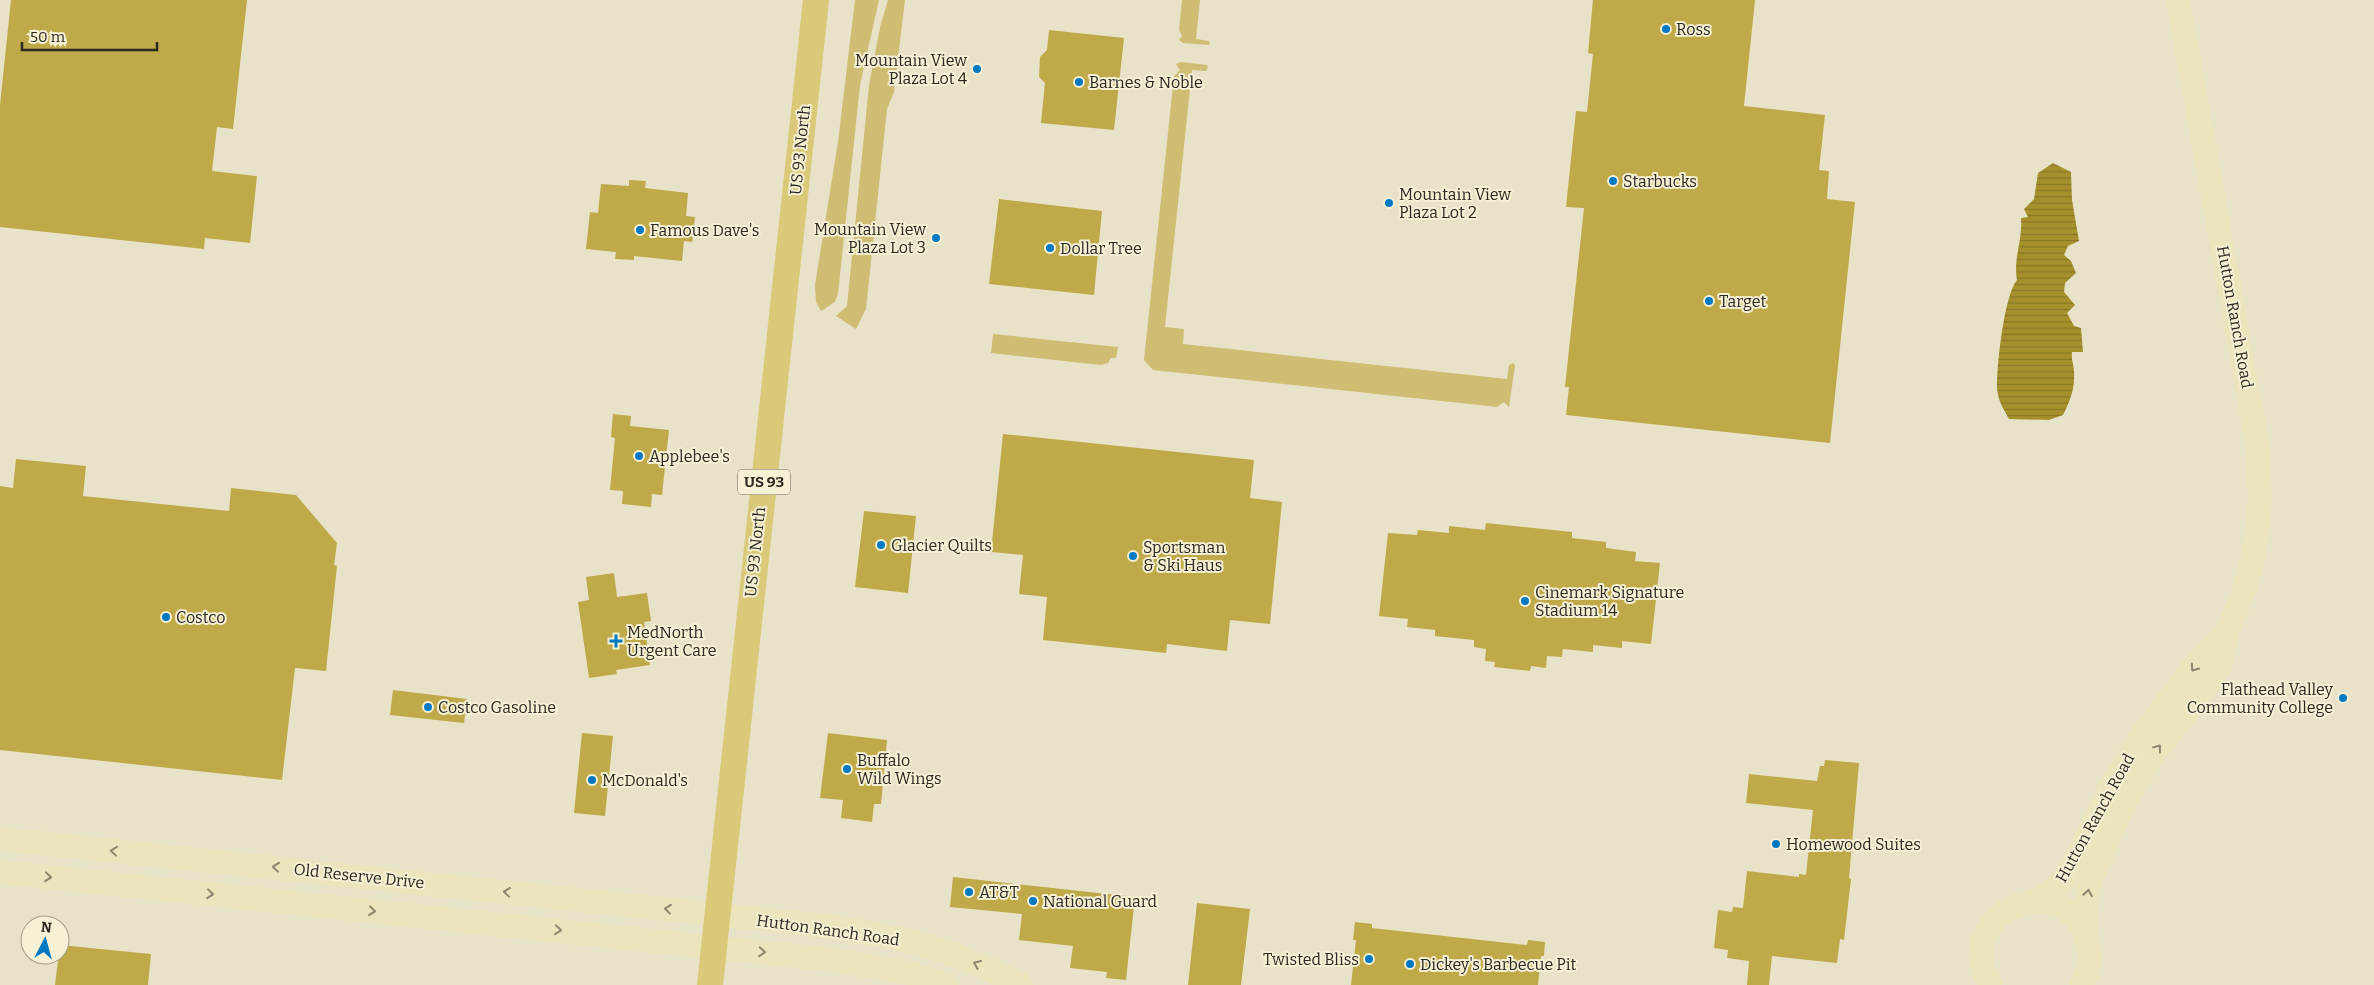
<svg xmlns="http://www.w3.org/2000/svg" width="2374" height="985" viewBox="0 0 2374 985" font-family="Bitter,serif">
<defs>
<pattern id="water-rules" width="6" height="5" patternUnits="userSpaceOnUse" patternTransform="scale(1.25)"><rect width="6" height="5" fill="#a6902c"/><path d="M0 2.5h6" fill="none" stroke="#877625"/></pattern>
</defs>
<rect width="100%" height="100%" fill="#e8e2c8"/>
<!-- green -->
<g fill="#cfbd73">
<path d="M 855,0 L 879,0 L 860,85 L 838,294 L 835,302 L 821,311 L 816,302 L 815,285 L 838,142 Z"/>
<path d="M 888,0 L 905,0 L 894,92 L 887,109 L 866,309 L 856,329 L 836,316 L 847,306 L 869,85 L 880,27 Z"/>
<path d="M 1182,0 L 1200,0 L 1196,39 L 1209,41 L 1210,45 L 1183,43 L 1179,40 L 1182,36 L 1179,30 Z"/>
<path d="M 1181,62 L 1207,65 L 1208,67 L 1206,71 L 1192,70 L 1165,327 L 1184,329 L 1183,344 L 1507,379 L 1509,365 L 1513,363 L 1515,366 L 1509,407 L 1504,402 L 1497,407 L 1153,370 L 1144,360 L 1174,76 L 1180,70 L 1176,64 Z"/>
<path d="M 993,334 L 1118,347 L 1116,358 L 1111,358 L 1108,363 L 1101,365 L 991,353 Z"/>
</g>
<!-- water -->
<path fill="url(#water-rules)" d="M 2053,163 L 2071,172 L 2072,200 L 2079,241 L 2068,246 L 2064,255 L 2071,261 L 2076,273 L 2065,283 L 2064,292 L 2075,305 L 2067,313 L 2074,326 L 2081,328 L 2083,352 L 2072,352 C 2071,360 2074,365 2074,372 C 2075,389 2070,401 2063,415 L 2049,420 L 2009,419 C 2003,408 1997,399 1997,386 C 1997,364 2004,296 2017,280 C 2013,259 2023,239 2021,218 L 2028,217 L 2024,209 L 2034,199 L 2038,173 Z"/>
<!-- building -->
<g fill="#c0a949">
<path d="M 11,0 L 247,0 L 233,129 L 217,127 L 212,171 L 257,176 L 250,243 L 205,238 L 204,249 L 0,227 L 0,105 Z"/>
<path d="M 1593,0 L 1755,0 L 1744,106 L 1825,115 L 1819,170 L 1829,171 L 1827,199 L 1855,202 L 1830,443 L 1566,415 L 1569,387 L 1565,387 L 1584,208 L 1566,207 L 1576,111 L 1587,112 L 1593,54 L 1588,53 Z"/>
<path d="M 1049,30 L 1124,38 L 1114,130 L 1041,123 L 1045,83 L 1039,77 L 1040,57 L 1047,50 Z"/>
<path d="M 629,180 L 646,181 L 645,188 L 688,193 L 686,216 L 695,217 L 692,242 L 684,241 L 682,261 L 634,256 L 634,260 L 615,259 L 616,252 L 586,249 L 590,212 L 598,213 L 601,184 L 629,186 Z"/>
<path d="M 999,199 L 1102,211 L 1094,295 L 989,284 Z"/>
<path d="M 613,414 L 631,416 L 630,426 L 669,430 L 662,495 L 652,494 L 651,507 L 622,504 L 623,491 L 610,490 L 615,438 L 611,437 Z"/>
<path d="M 1003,434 L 1254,460 L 1250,498 L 1282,502 L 1270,624 L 1230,620 L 1227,651 L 1167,644 L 1166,653 L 1043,640 L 1047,597 L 1019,594 L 1023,555 L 991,552 Z"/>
<path d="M 16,459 L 86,466 L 83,496 L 229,511 L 231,488 L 296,495 L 337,543 L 334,565 L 337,566 L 326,671 L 295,668 L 282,780 L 0,750 L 0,486 L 13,488 Z"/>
<path d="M 864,511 L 916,516 L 908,593 L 855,587 Z"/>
<path d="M 1486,523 L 1572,532 L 1572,538 L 1606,542 L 1606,548 L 1636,552 L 1635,561 L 1660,563 L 1651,644 L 1622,641 L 1622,648 L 1593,645 L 1593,652 L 1563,649 L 1562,657 L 1547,656 L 1546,668 L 1531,666 L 1530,671 L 1494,667 L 1495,662 L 1485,661 L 1486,649 L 1474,647 L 1474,640 L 1435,636 L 1435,630 L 1407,627 L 1408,619 L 1379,616 L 1388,533 L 1417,535 L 1418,530 L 1449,533 L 1449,526 L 1485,530 Z"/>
<path d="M 614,573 L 617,597 L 647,593 L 651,621 L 644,622 L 650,665 L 616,670 L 617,674 L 589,678 L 578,602 L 589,600 L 586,577 Z"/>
<path d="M 393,690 L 467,699 L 464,723 L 390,715 Z"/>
<path d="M 582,733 L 613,736 L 605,816 L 574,813 Z"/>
<path d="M 828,733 L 887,740 L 881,804 L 874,804 L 872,822 L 841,818 L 843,800 L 820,798 Z"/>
<path d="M 1825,760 L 1859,763 L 1849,878 L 1851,879 L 1844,940 L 1840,939 L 1837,963 L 1772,956 L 1769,985 L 1747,985 L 1749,961 L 1727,958 L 1728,950 L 1714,948 L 1718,910 L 1732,912 L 1733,907 L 1743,908 L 1747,871 L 1799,877 L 1799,874 L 1806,875 L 1813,810 L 1746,803 L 1749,774 L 1817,781 L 1820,766 L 1824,766 Z"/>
<path d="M 953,877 L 1135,897 L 1126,980 L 1106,978 L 1107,972 L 1070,968 L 1073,946 L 1019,940 L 1022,914 L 950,907 Z"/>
<path d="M 1197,903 L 1250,909 L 1241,985 L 1188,985 Z"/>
<path d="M 1355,922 L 1372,924 L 1372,928 L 1527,945 L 1528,940 L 1545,942 L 1544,956 L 1541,956 L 1538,985 L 1351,985 L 1356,940 L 1353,940 Z"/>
<path d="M 60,945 L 151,954 L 148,985 L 55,985 Z"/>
</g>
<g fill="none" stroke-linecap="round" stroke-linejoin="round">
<!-- secondary -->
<g stroke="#ece4bc" stroke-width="24">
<path d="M 0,839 L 835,927 C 876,934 919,941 958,956 C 980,965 1000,975 1021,985"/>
<path d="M 0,872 L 834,960 L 909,973 L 946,985"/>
<path d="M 2032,902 L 2049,894 L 2064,879 L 2077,857 L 2110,787 L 2141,737 L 2202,656 L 2227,633"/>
<path d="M 2087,942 L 2086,914 L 2088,891 L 2094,872 L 2123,806 L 2152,756 L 2201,694 L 2221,664 L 2227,633 L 2246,585 L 2255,548 L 2260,500 L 2257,443 L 2178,0"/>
<path d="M 1991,985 C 1945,914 2069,861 2088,944 C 2091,958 2089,974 2081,985"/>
</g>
<!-- primary -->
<path stroke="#d9c979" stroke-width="26" d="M 710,985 L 816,0"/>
</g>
<!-- one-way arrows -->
<defs><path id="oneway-chevron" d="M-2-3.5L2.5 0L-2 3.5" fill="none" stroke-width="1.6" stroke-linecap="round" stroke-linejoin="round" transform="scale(1.25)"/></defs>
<g stroke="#8c866e">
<use href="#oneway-chevron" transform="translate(2194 668) rotate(125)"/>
<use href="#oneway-chevron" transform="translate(2158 748) rotate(-53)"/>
<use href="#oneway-chevron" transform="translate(114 851) rotate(-174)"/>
<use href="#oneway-chevron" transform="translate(276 867) rotate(-174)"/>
<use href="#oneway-chevron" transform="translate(48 877) rotate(6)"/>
<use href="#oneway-chevron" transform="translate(507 892) rotate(-174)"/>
<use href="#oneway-chevron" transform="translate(2088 893) rotate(-81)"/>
<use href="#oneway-chevron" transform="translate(210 894) rotate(6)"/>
<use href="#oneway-chevron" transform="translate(668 909) rotate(-173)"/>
<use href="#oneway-chevron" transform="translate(372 911) rotate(6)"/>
<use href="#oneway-chevron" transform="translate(558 930) rotate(6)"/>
<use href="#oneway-chevron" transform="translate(762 952) rotate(5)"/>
<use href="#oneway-chevron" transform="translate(977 964) rotate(-157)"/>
</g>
<!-- markers -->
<g fill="#0079c2" stroke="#f6f0d5" stroke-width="2">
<circle cx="1666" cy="29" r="5"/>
<circle cx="977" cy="69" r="5"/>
<circle cx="1079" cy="82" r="5"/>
<circle cx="1613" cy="181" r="5"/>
<circle cx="1389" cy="203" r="5"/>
<circle cx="640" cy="230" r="5"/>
<circle cx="936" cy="238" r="5"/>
<circle cx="1050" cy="248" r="5"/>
<circle cx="1709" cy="301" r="5"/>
<circle cx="639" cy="456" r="5"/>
<circle cx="881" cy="545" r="5"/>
<circle cx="1133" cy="556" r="5"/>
<circle cx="1525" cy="601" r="5"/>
<circle cx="166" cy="617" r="5"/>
<path d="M613.5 633.5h5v5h5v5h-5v5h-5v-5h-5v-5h5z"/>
<circle cx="2343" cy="698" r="5"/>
<circle cx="428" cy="707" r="5"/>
<circle cx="847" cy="769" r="5"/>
<circle cx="592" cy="780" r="5"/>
<circle cx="1776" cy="844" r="5"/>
<circle cx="969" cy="892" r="5"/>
<circle cx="1033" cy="901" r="5"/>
<circle cx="1369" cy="959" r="5"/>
<circle cx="1410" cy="964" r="5"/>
</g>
<g text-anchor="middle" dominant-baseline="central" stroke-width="4" stroke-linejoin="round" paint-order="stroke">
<!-- shield labels -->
<rect fill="#f6f0d5" stroke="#686456" stroke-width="1" x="738" y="469.5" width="52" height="25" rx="4"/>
<g font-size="15" font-weight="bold" fill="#2b281f">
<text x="764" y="482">US 93</text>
</g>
<!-- poi labels -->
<g font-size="16" fill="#2b281f" stroke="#f6f0d5" text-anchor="start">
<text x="1676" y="29">Ross</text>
<text x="967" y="60" text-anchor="end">Mountain View<tspan x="967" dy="18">Plaza Lot 4</tspan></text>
<text x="1089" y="82">Barnes &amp; Noble</text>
<text x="1623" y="181">Starbucks</text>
<text x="1399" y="194">Mountain View<tspan x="1399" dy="18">Plaza Lot 2</tspan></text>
<text x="926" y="229" text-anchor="end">Mountain View<tspan x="926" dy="18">Plaza Lot 3</tspan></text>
<text x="650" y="230">Famous Dave's</text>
<text x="1060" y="248">Dollar Tree</text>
<text x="1719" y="301">Target</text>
<text x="649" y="456">Applebee's</text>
<text x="891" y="545">Glacier Quilts</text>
<text x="1143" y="547">Sportsman<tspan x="1143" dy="18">&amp; Ski Haus</tspan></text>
<text x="1535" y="592">Cinemark Signature<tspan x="1535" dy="18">Stadium 14</tspan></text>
<text x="176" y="617">Costco</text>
<text x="627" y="632">MedNorth<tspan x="627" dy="18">Urgent Care</tspan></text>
<text x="2333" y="689" text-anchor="end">Flathead Valley<tspan x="2333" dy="18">Community College</tspan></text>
<text x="438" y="707">Costco Gasoline</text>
<text x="857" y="760">Buffalo<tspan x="857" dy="18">Wild Wings</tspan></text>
<text x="602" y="780">McDonald's</text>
<text x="1786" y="844">Homewood Suites</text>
<text x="979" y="892">AT&amp;T</text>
<text x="1043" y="901">National Guard</text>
<text x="1359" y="959" text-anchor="end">Twisted Bliss</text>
<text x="1420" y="964">Dickey's Barbecue Pit</text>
</g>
<!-- street labels -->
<g font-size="16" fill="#2b281f" stroke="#f6f0d5">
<text transform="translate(800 150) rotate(-84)">US 93 North</text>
<text transform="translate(2235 317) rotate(80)">Hutton Ranch Road</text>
<text transform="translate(755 552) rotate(-84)">US 93 North</text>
<text transform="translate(2095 818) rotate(-61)">Hutton Ranch Road</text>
<text transform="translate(359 876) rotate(6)">Old Reserve Drive</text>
<text transform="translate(828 930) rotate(8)">Hutton Ranch Road</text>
</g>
</g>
<!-- north arrow -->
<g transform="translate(45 940) rotate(6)"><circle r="24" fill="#f6f0d5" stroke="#a5a08c"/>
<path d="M0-4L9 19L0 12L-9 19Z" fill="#0079c2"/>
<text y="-8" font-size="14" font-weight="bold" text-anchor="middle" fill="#2b281f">N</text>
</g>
<!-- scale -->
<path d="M22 42v8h135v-8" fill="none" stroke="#2b281f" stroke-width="2.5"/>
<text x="30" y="42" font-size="15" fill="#2b281f" stroke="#f6f0d5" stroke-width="4" paint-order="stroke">50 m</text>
</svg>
